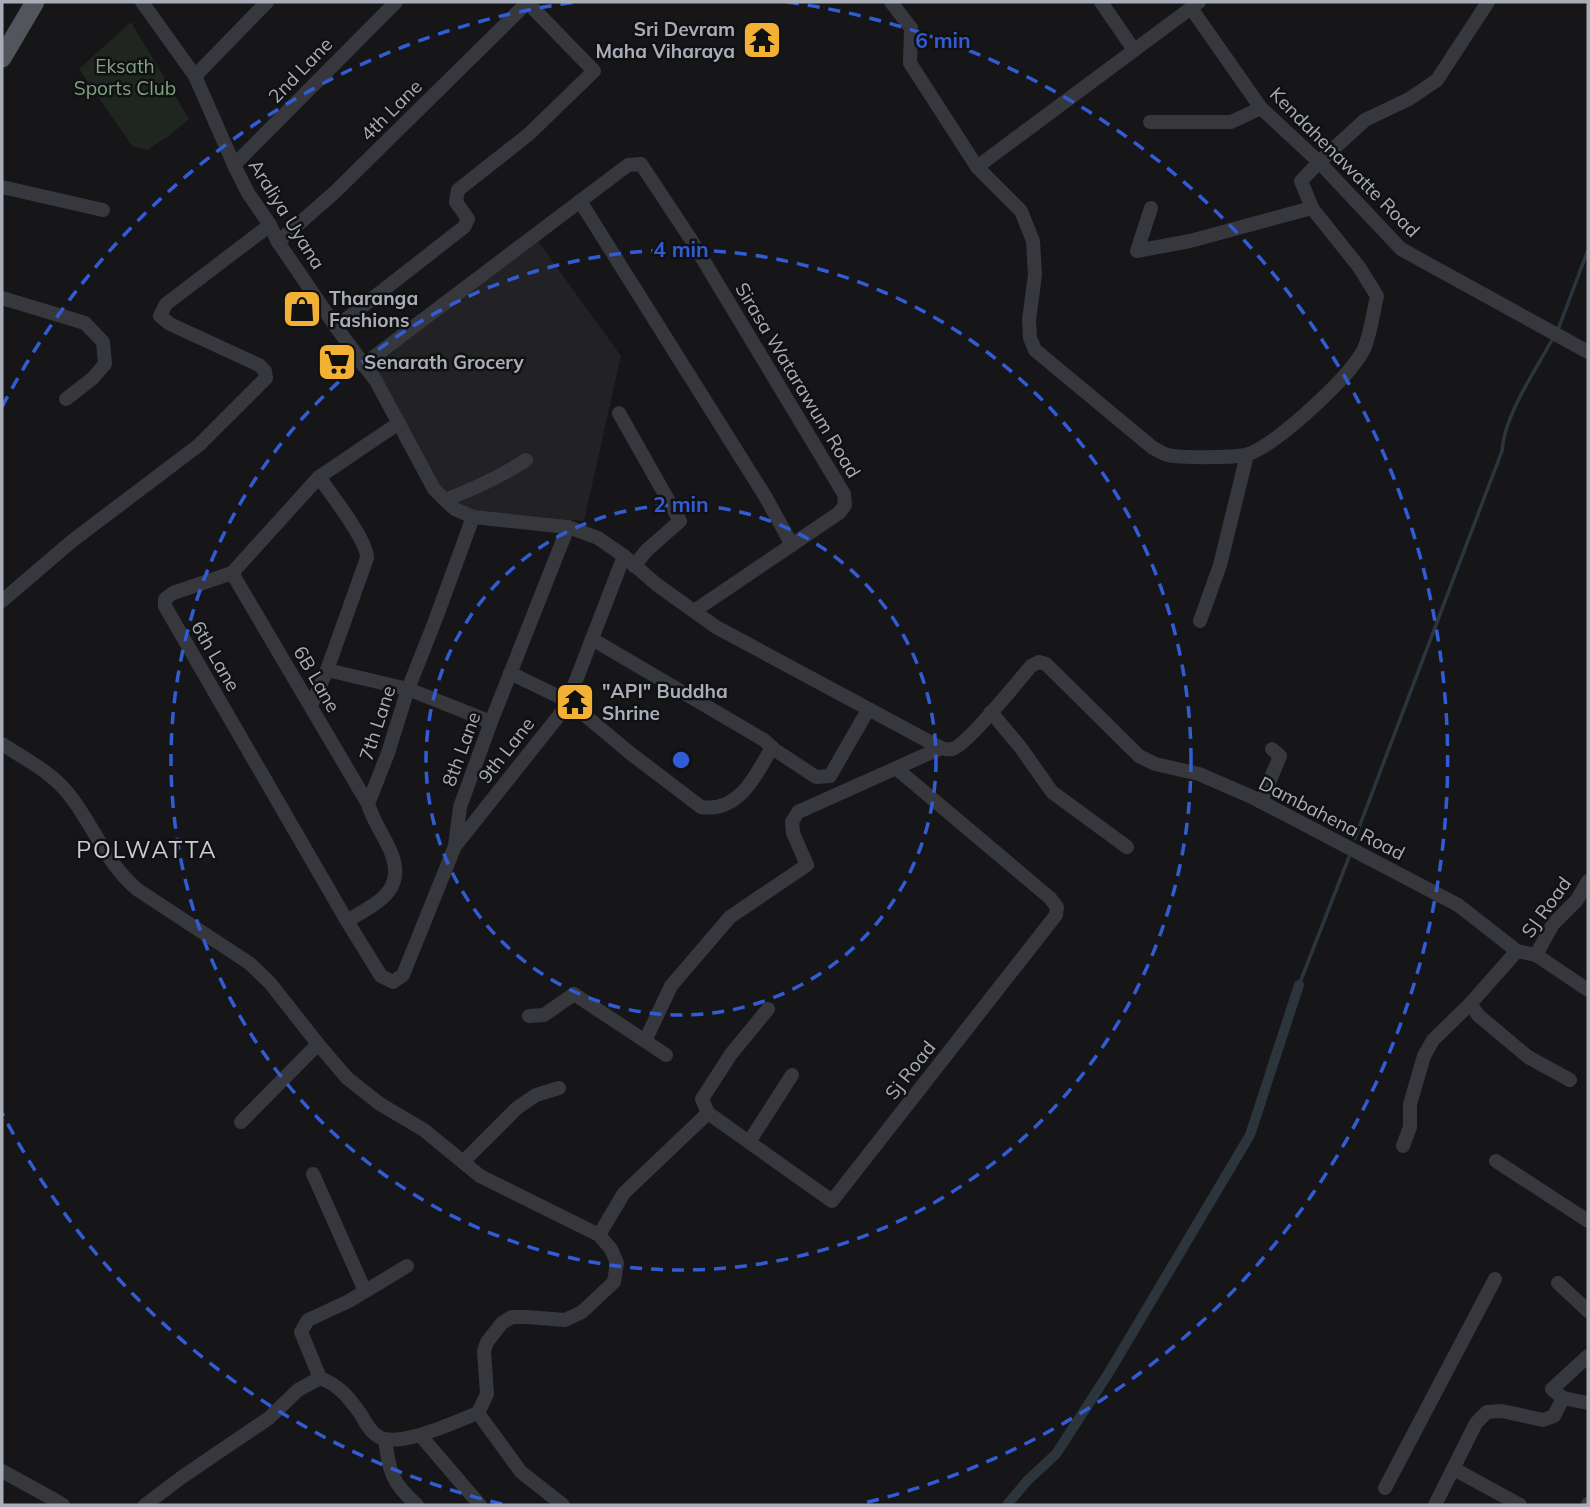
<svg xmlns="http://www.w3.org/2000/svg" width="1590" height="1507" viewBox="0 0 1590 1507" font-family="Mulish,sans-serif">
<rect width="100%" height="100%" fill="#161618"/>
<!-- built -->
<path fill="#222225" d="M 538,241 L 621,356 L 584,521 L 470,511 L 434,486 L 366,367 Z"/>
<!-- green -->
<path fill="#1e261f" d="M 131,22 L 189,119 L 170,135 L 147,150 L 132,146 L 79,69 Z"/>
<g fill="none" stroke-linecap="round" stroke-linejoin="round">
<!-- stream -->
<g stroke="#2c353c" stroke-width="3.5">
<path d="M 1559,327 L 1588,250"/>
<path d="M 1355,838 L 1502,451 C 1504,416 1535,371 1552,340"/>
<path d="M 1299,985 L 1349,857"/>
</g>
<!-- canal -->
<path stroke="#2c353c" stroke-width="10" d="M 1007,1505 L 1027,1481 L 1056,1454 L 1108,1374 L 1250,1135 L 1299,985"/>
<!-- minor -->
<g stroke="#37383d" stroke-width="14">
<path d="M 142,2 L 195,76 L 234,165 L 248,193 L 270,225 L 278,242 L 336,327 L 376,381 L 434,489 L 445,500 L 455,509 L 473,517 L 568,527 L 598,538 L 624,556 L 656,584 L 716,627 L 941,748 C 945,749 949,750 952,749 C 966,746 1020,679 1031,666 L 1039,662 L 1046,664 L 1139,756 L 1155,764 L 1199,774 L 1252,797 L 1458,905 L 1517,951 L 1536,955 L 1588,990"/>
<path d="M 891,2 L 911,28 L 910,63 L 977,167 L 1021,211 L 1033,241 L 1035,275 L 1029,320 L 1030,338 L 1035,350 L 1153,448 C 1158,450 1163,454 1168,455 C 1180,458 1237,458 1249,454 C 1279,442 1350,377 1364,349 C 1371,332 1373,313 1377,296 L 1359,267 L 1312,208 L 1301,181 L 1319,162 L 1365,120 L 1409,99 L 1437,80 L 1488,2"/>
<path d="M 1101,2 L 1134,50"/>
<path d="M 1199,2 L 1191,8 L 1261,108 L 1319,162 L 1401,249 L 1588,352"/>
<path d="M 195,76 L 267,2"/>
<path d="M 1150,122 L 1231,122 L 1261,108"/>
<path d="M 234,165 L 396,2"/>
<path d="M 977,167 L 1191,8"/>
<path d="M 2,187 L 103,210"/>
<path d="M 580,201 L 765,496 L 792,545"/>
<path d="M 1151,208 L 1137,251 L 1190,241 L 1312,208"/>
<path d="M 278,242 L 335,192 L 528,2"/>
<path d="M 2,298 L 85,323 L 103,342 L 105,364 L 93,378 L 66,399"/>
<path d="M 336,327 L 464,227 L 468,219 L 456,202 L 458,190 L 529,134 L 594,71 L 527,2"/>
<path d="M 363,365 L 628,165 L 641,164 L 690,238 L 844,494 L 845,505 L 839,513 L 694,611"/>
<path d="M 619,413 L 680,521 L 647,550 L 634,566"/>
<path d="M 399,423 L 319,477 L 232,573 L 173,593 L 165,599 L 165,606 L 170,615 L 347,921 L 381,976 L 393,982 L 403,975 L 455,846 L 460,807 L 491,722 L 568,527"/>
<path d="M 445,500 C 475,488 498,478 526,460"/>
<path d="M 232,573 L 368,804"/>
<path d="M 2,601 L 72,541 L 199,445 L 266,378 L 265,371 L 259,365 L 170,324 L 160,316 L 166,304 L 270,225"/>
<path d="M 1200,621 L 1220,565 L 1247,455"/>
<path d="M 592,639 L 764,740 L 775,750 L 816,777 L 830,776 L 868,710"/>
<path d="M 327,670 L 408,689 L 491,722"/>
<path d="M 510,673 L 568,701 L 630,753 L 701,807 C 739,813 757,774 772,747"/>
<path d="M 311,706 L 327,670 L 367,558 C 368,541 330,493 319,477"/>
<path d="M 991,712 L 1021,748 L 1052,792 L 1127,847"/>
<path d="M 2,744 C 27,760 53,773 71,797 C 94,827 108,866 138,890 L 249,963 L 270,983 L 318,1044 L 347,1078 L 380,1104 L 424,1130 L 480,1176 L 599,1235 L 611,1249 L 617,1263 L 614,1282 L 582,1312 L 565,1320 L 527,1317 L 512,1317 L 502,1323 L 487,1342 L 484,1351 L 487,1394 L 478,1413 C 456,1421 396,1451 376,1435 C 369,1430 364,1420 360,1413 C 348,1397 339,1385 320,1378 L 301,1332 L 308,1320 L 349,1301 L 407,1266"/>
<path d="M 1261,802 L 1280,756 L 1272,749"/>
<path d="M 456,845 L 561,713 L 568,701 L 624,556"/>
<path d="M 347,921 C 377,903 408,890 390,850 C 383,834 373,821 368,804 L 388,753 L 408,689 L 435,621 L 473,517"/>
<path d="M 1536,955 L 1553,924 L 1577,900 L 1588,881"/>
<path d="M 1470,1004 L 1479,1016 L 1528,1057 L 1570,1080"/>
<path d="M 768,1009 L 731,1054 L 702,1099 L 708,1113 L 832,1201 L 1056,915 L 1057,907 L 1050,898 L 897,769"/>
<path d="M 529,1016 L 544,1015 L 574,994 L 645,1041"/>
<path d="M 666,1055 L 645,1041 L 671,986 L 730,917 L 807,865 L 793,833 L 792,822 L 798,812 L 941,748"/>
<path d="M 241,1122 L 318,1044"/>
<path d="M 749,1142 L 792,1075"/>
<path d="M 1403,1146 L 1410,1127 L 1410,1104 L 1424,1056 L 1433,1040 L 1470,1004 L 1517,951"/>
<path d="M 1496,1161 L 1588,1221"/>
<path d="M 463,1162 L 517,1108 L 536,1095 L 559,1088"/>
<path d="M 313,1174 L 365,1291"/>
<path d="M 599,1235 L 624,1193 L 708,1113"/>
<path d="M 1558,1283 L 1588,1311"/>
<path d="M 1563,1398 L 1552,1389 L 1588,1356"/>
<path d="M 478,1413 L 521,1472 L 563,1505"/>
<path d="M 420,1435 L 480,1505"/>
<path d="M 385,1440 C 390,1473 391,1482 417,1505"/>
<path d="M 1454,1469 L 1520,1505"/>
<path d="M 2,1471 L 53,1499 L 63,1505"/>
<path d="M 1385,1488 L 1495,1279"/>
<path d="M 145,1505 L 182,1477 L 269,1418 L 298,1390 L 320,1378"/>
<path d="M 1435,1505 L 1476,1423 L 1487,1412 L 1502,1411 L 1543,1420 L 1554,1416 L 1563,1398 L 1588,1403"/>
<path d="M 1588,1505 L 1588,1504"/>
</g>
<!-- major -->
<path stroke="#53555c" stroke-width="19" d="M 2,58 L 35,2"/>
</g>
<!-- distance rings -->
<g fill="none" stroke="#325cd3" stroke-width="3.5" stroke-dasharray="12 9">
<circle cx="681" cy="760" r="255"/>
<circle cx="681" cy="760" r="510"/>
<path d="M502 1504A765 765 0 0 1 2 1113M2 407A765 765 0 0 1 575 2M787 2A765 765 0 0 1 860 1504"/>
</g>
<!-- icons -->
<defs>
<g id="temple-square" transform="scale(2.0125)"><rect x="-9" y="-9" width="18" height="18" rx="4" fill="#f2b134" stroke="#111113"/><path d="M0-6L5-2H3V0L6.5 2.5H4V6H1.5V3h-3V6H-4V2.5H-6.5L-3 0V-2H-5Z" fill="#111"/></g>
<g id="shop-square" transform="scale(2.0125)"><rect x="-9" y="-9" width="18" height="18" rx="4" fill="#f2b134" stroke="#111113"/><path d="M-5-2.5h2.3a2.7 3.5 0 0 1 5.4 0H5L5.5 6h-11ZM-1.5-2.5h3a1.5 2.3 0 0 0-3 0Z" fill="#111"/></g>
<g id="supermarket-square" transform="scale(2.0125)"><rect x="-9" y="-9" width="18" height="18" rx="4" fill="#f2b134" stroke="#111113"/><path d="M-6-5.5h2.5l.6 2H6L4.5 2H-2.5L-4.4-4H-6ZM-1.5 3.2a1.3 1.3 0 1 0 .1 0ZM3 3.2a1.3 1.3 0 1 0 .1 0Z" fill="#111"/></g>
</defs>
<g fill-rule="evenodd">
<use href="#temple-square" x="762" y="40"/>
<use href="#shop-square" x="302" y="309"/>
<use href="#supermarket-square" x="337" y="362"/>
<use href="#temple-square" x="575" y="702"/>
</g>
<g text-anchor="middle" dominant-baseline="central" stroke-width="5" stroke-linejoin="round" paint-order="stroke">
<!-- poi labels -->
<g font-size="19" font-weight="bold" fill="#a8adb8" stroke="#111113" text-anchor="start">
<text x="735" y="29" text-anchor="end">Sri Devram<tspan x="735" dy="22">Maha Viharaya</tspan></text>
<text x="329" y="298">Tharanga<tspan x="329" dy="22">Fashions</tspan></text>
<text x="364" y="362">Senarath Grocery</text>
<text x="602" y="691">"API" Buddha<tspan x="602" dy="22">Shrine</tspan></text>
</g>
<!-- park labels -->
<g font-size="19" fill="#7fa381" stroke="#111113">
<text x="125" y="66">Eksath<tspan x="125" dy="22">Sports Club</tspan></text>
</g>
<!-- street labels -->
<g font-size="19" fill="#a8adb8" stroke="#111113">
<text transform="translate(300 70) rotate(-46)">2nd Lane</text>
<text transform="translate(391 110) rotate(-45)">4th Lane</text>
<text transform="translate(1345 162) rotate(45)">Kendahenawatte Road</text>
<text transform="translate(287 214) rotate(58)">Araliya Uyana</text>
<text transform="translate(798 380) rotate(59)">Sirasa Watarawum Road</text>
<text transform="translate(216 656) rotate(60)">6th Lane</text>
<text transform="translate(317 679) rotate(60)">6B Lane</text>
<text transform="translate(377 723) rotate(-72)">7th Lane</text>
<text transform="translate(461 749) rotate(-70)">8th Lane</text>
<text transform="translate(506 750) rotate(-52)">9th Lane</text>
<text transform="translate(1332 818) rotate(27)">Dambahena Road</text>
<text transform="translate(1546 907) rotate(-54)">SJ Road</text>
<text transform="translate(910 1070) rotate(-52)">Sj Road</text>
</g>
<!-- quarter labels -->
<g font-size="23" letter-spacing="2" fill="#c9ccd4" stroke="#111113">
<text x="147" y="849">POLWATTA</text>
</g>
</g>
<circle cx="681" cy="760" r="10" fill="#325cd3" stroke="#111113" stroke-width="3.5"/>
<g font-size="21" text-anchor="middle" font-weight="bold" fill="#325cd3" stroke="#111113" stroke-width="5" stroke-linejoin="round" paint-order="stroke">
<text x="943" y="48">6 min</text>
<text x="681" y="257">4 min</text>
<text x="681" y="512">2 min</text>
</g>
<!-- border -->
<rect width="1590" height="1507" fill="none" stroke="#a8adb8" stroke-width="7"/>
</svg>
